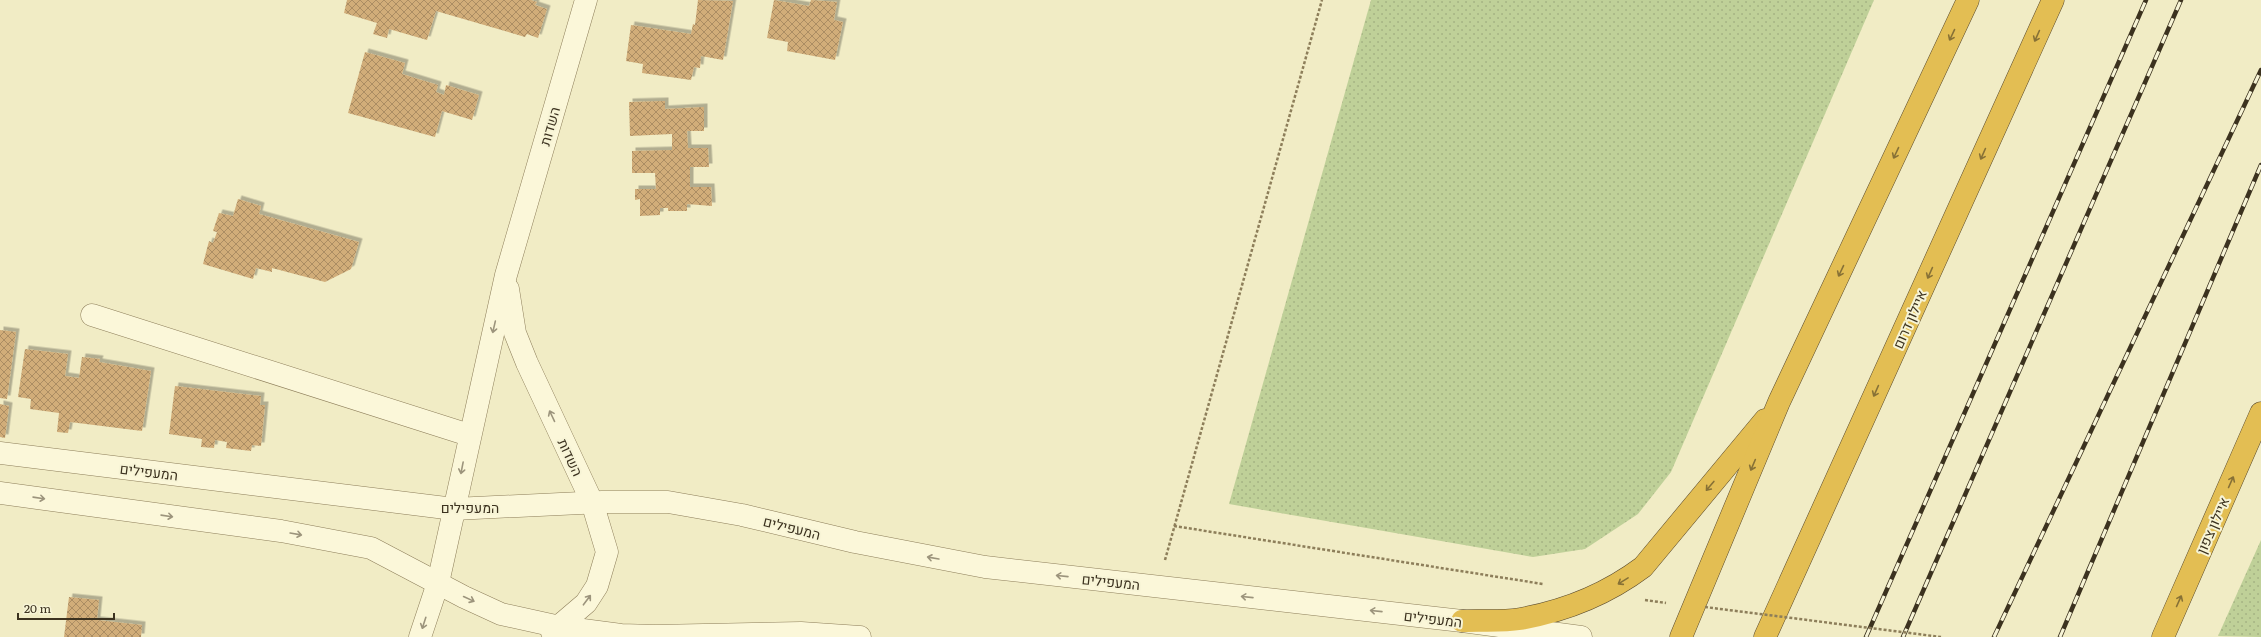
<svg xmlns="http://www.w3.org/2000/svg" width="2261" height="637" viewBox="0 0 2261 637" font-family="Literata,Heebo,serif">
<defs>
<pattern id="grass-dots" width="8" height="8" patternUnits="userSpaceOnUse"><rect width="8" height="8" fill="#bfd098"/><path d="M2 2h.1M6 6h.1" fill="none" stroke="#a5b383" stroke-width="1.8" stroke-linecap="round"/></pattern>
<pattern id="building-cross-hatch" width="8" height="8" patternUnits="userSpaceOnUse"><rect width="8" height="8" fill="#d1ad79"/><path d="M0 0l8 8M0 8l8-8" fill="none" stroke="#ab8d63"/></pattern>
<filter id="shadow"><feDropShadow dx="3.5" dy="-3.5" stdDeviation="0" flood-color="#0004"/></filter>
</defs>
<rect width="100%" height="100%" fill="#f1ecc5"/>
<!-- grass -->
<g fill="url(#grass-dots)">
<path d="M 1371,0 L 1874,0 L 1671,472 L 1638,514 L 1585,549 L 1533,557 L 1229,504 Z"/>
<path d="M 2261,540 L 2261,637 L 2218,636 Z"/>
</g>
<!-- building -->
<g fill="url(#building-cross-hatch)" filter="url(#shadow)">
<path d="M 347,0 L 531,0 L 537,2 L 535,5 L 547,9 L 538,38 L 527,34 L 525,37 L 436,11 L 427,40 L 389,29 L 387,38 L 373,34 L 377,23 L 344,13 Z"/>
<path d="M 698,0 L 733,1 L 723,60 L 701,56 L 700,68 L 694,67 L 691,80 L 642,73 L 643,64 L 626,61 L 631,25 L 691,34 L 693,24 L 695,25 Z"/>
<path d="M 774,0 L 809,6 L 811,0 L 837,2 L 834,20 L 843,22 L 835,60 L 787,51 L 788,42 L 767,38 Z"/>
<path d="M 365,52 L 405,63 L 402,74 L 438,85 L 436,92 L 444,95 L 446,85 L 479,95 L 472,120 L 442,111 L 435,137 L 348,113 Z"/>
<path d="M 665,101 L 665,109 L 704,107 L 704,131 L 687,131 L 688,148 L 708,148 L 709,167 L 690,167 L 690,187 L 711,187 L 712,206 L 687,204 L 687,211 L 668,211 L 668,208 L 660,208 L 660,215 L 640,216 L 640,199 L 635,200 L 635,189 L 656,189 L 655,173 L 632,173 L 632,151 L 672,150 L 672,134 L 630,136 L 629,102 Z"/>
<path d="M 238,199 L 261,206 L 259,214 L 359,242 L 351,269 L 325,282 L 272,268 L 272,272 L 256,268 L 253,279 L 203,264 L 209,241 L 213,243 L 217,232 L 213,231 L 219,213 L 233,216 Z"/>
<path d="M 0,330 L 16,332 L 7,399 L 0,398 Z"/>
<path d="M 25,349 L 68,354 L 65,376 L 79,378 L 82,357 L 100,359 L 99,362 L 151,371 L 142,431 L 70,422 L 68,433 L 57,432 L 59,413 L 30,409 L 31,399 L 18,397 Z"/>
<path d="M 175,386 L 261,396 L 260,405 L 265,405 L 261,446 L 252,445 L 251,451 L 226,448 L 227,442 L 215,440 L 214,448 L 201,447 L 202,439 L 169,434 Z"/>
<path d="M 0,404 L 9,406 L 5,438 L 0,437 Z"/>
<path d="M 69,597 L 99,600 L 97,620 L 142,625 L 141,637 L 64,637 Z"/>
</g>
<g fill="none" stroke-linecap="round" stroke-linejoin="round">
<!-- minor casing -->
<g stroke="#8d7e5a" stroke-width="23">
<g id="minor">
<path d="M 508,289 L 515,333 L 527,363 L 592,502 L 607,552 L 597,586 L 586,603 L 552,632"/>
<path d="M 92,315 L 469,435"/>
<path d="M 0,453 L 454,509 L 602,502 L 668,502 L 742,515 L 855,542 L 985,567 L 1462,621 L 1581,637"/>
<path d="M 0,493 L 281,531 L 371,548 L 464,597 L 501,614 L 560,627 L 621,635 L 655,636 L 801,633 L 860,637"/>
<path d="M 420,637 L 438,583 L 506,275 L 586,0"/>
</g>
</g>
<!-- highway casing -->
<g stroke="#5b4b2e" stroke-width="23">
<g id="highway">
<path d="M 1462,621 C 1481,620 1501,622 1520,619 C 1565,611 1607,594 1643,567 L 1765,420"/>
<path d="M 1681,637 L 1779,402 L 1968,0"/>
<path d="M 1765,637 L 2053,0"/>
<path d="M 2163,637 L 2261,413"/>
</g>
</g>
<!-- path -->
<g stroke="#8d7e5a" stroke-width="2.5" stroke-dasharray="3 2" stroke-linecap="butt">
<path d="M 1174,526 L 1543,584"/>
<path d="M 1165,560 L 1322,0"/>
<path d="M 1645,600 L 1666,603"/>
</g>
<!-- minor -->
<use href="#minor" stroke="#fbf7d9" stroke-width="22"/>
<!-- highway -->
<use href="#highway" stroke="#e3be53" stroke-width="22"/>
<!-- rail casing -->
<g stroke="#3c321f" stroke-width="4.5">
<g id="rail">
<path d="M 1866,637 L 2146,0"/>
<path d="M 1903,637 L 2181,0"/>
<path d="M 1994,637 L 2261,70"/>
<path d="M 2060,637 L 2261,165"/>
</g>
</g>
<!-- rail -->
<use href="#rail" stroke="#f7f4d6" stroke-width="3" stroke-dasharray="9" stroke-linecap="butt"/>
<!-- path-bridge -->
<path stroke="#8d7e5a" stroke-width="2.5" stroke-dasharray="3 2" stroke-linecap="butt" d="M 1705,607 L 1941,637"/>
</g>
<!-- one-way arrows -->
<defs><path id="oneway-shaft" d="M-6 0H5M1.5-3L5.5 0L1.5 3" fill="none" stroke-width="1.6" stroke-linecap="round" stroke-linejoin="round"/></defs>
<g stroke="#877136">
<use href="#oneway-shaft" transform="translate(1952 35) rotate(115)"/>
<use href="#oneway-shaft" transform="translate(2037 36) rotate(114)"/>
<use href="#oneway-shaft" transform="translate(1896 153) rotate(115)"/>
<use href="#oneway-shaft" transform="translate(1983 154) rotate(114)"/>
<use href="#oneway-shaft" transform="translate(1841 271) rotate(115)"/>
<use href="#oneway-shaft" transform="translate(1930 273) rotate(114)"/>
<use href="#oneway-shaft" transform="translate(1876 391) rotate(114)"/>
<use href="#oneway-shaft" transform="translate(1753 465) rotate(113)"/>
<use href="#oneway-shaft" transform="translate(2231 482) rotate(-66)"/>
<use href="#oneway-shaft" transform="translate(1710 486) rotate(130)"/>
<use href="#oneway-shaft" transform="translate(1623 581) rotate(148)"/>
<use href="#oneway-shaft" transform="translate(2179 601) rotate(-66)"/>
</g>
<g stroke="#9c947c">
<use href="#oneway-shaft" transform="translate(494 327) rotate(103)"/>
<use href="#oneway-shaft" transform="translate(552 416) rotate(-115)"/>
<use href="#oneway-shaft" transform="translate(462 468) rotate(101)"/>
<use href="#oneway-shaft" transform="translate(39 498) rotate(8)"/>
<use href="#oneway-shaft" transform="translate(167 516) rotate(8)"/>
<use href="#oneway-shaft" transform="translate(296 534) rotate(10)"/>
<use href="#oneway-shaft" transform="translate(933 558) rotate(-170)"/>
<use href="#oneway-shaft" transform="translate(1062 576) rotate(-174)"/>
<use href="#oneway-shaft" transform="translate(1247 597) rotate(-174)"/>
<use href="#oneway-shaft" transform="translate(469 599) rotate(25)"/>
<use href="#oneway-shaft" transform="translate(587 600) rotate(-53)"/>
<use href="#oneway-shaft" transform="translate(1376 611) rotate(-174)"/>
<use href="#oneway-shaft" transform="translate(424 623) rotate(108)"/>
</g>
<g text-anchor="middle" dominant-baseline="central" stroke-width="4" stroke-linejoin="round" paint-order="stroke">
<!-- street labels -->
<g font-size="14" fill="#3c321f" stroke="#f7f4d6">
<text transform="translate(549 126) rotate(-74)">השדות</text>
<text transform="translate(1909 319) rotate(-66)">איילון דרום</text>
<text transform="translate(571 457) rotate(65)">השדות</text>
<text transform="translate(149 471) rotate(7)">המעפילים</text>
<text x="470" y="507">המעפילים</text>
<text transform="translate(2212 525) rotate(-66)">איילון צפון</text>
<text transform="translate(792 527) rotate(14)">המעפילים</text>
<text transform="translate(1111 581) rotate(6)">המעפילים</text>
<text transform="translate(1433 618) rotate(7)">המעפילים</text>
</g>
</g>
<!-- scale -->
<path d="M18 613v6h96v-6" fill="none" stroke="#3c321f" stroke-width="2"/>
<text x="24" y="613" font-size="12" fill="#3c321f" stroke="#f7f4d6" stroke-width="3" paint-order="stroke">20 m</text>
</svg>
